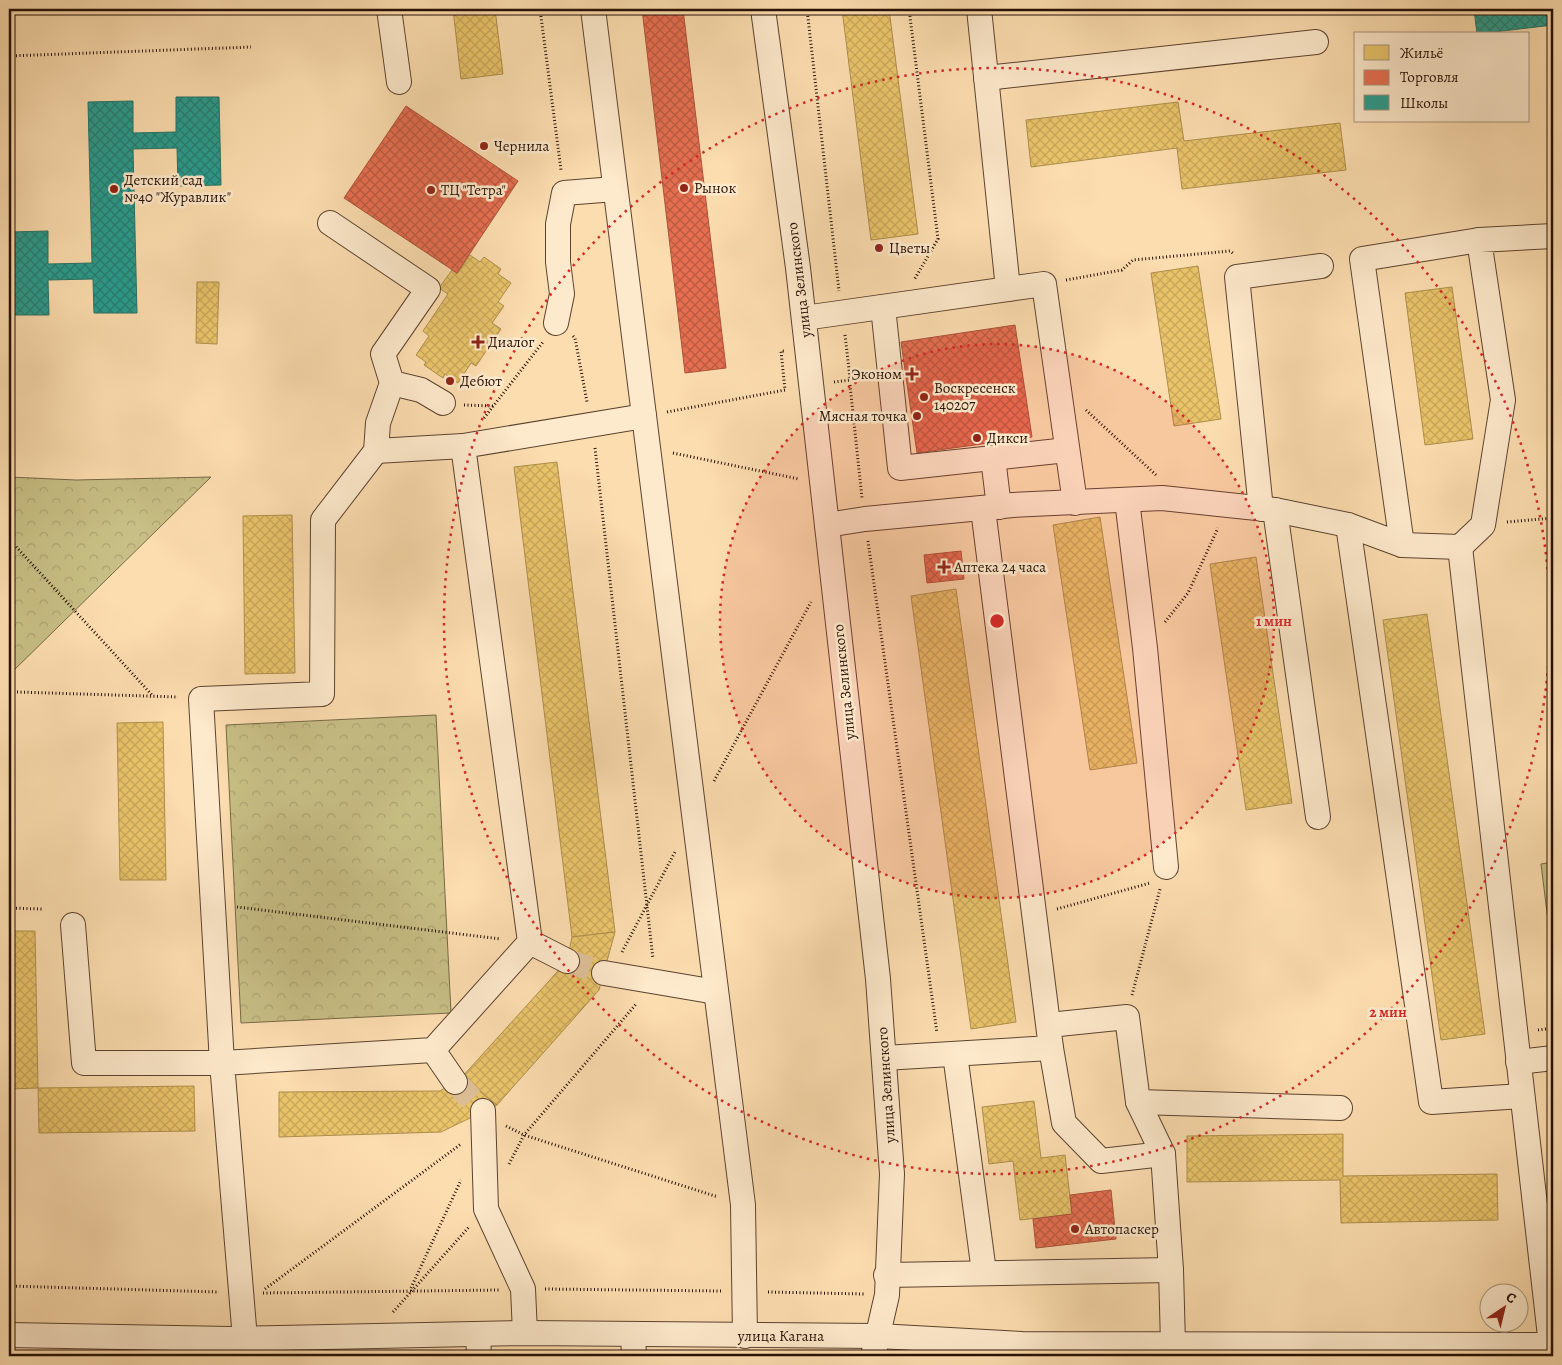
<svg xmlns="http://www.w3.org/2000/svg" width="1562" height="1365" viewBox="0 0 1562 1365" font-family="Alegreya,serif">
<defs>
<pattern id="forest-crowns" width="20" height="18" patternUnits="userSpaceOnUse" patternTransform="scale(1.25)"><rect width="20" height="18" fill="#c7bf85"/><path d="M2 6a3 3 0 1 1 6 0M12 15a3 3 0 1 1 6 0" fill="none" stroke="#aba371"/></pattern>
<pattern id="homes-cross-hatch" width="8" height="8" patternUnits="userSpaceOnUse" patternTransform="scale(1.25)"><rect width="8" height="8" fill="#e9c46a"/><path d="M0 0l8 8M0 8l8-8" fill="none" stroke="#c8a75a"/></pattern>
<pattern id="shops-cross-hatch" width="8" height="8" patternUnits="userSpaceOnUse" patternTransform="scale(1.25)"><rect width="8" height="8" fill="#e76f51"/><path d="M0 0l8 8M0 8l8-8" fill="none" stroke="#bb5a41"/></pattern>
<pattern id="schools-cross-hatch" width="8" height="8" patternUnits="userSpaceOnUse" patternTransform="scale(1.25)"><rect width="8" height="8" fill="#2a9d8f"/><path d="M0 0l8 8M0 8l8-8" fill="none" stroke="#247f73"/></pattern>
</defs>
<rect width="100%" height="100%" fill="#fcddaf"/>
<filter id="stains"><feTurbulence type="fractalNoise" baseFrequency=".004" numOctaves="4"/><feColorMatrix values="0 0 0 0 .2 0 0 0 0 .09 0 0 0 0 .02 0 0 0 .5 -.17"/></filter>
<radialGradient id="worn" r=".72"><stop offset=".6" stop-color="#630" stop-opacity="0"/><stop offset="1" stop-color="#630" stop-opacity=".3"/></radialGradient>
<!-- forest -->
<g fill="url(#forest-crowns)" stroke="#776845">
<path d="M 9,477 L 76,480 L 211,477 L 9,675 Z"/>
<path d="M 436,715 L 451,1013 L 241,1023 L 226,725 Z"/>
</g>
<!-- pitch -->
<path fill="#c7bf85" stroke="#776845" d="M 1553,862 L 1553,961 L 1541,864 Z"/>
<!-- homes -->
<g fill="url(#homes-cross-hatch)" stroke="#af8e4c">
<path d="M 453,9 L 495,9 L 503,74 L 461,79 Z"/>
<path d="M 842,9 L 889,9 L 918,234 L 871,240 Z"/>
<path d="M 1178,102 L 1184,141 L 1340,123 L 1346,170 L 1182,189 L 1177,148 L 1031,167 L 1026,120 Z"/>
<path d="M 470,255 L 480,262 L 484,257 L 501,269 L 498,274 L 511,283 L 498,302 L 504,306 L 492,323 L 501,329 L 476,366 L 471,363 L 458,383 L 445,374 L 443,378 L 424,365 L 426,362 L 416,355 L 429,336 L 423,331 L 448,294 L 439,288 L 452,270 L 457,274 Z"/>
<path d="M 1198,266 L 1221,419 L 1174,426 L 1151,273 Z"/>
<path d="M 197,282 L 219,282 L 217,344 L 196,343 Z"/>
<path d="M 1452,287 L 1473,439 L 1425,445 L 1405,293 Z"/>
<path d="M 557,462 L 615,932 L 572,937 L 514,467 Z"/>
<path d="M 292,515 L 295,673 L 245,674 L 243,516 Z"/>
<path d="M 1100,517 L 1137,763 L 1090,770 L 1053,525 Z"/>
<path d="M 1256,557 L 1292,803 L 1246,810 L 1210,564 Z"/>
<path d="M 956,589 L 1016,1022 L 971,1029 L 911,596 Z"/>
<path d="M 1427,614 L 1485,1034 L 1441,1040 L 1383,620 Z"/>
<path d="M 163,722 L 166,880 L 120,880 L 117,723 Z"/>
<path d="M 9,931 L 35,931 L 38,1088 L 9,1089 Z"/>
<path d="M 615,932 L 599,990 L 497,1105 L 462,1077 L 567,961 L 572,937 Z"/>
<path d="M 462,1077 L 497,1105 L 441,1132 L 279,1137 L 279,1092 L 440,1091 Z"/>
<path d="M 194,1086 L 195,1131 L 39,1133 L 38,1088 Z"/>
<path d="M 1034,1101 L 1041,1158 L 1065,1155 L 1072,1214 L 1020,1220 L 1013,1161 L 989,1164 L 982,1107 Z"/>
<path d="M 1343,1134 L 1343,1176 L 1497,1174 L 1498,1220 L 1341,1223 L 1340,1180 L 1187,1182 L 1187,1136 Z"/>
</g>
<!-- shops -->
<g fill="url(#shops-cross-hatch)" stroke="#ad523a">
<path d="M 642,9 L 683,9 L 726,368 L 685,373 Z"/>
<path d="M 406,106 L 518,181 L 457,273 L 344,198 Z"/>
<path d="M 1015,325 L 1032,437 L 917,453 L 901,342 Z"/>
<path d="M 961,551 L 964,579 L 927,583 L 924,555 Z"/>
<path d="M 1111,1190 L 1116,1239 L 1036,1248 L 1033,1219 L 1072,1214 L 1070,1195 Z"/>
</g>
<!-- schools -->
<g fill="url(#schools-cross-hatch)" stroke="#297366">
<path d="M 1474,9 L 1553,9 L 1553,25 L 1477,34 Z"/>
<path d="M 176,97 L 219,97 L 221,185 L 178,186 L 177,148 L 133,149 L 137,313 L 94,313 L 93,279 L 48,280 L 49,315 L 9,315 L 9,232 L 48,231 L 48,264 L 92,263 L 88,102 L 133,101 L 133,133 L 176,132 Z"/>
</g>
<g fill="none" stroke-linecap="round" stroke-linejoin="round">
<!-- minor-tunnel -->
<g stroke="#dcbe96" stroke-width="24" stroke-dasharray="24 12" stroke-linecap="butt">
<path d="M 567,961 L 604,973"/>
<path d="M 455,1082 L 483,1111"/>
</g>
<!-- minor casing -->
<g stroke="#5c4330" stroke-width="26">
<g id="minor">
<path d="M 389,9 L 399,82"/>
<path d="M 593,9 L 743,1205 L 745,1336"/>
<path d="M 763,9 L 798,268 L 878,979 L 892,1174 L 887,1295 L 873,1356"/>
<path d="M 979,9 L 1008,289"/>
<path d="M 986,78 L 1316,42"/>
<path d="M 883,307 L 900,468 L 1067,450"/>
<path d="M 804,318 L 1044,284 L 1075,503"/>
<path d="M 556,323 L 562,294 L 558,262 L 558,224 L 564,193 L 615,189"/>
<path d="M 392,383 L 421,390 L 443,403"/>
<path d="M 463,446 L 644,416"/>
<path d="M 993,458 L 999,507"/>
<path d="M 1127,500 L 1145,648 L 1166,867"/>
<path d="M 1261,509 L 1237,277 L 1321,266"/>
<path d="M 1275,510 L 1318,817"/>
<path d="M 827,525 L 865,519 L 1013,505 L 1162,498 L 1275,510 L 1348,525 L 1402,545 L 1460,547 L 1483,525 L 1503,400 L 1479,240 L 1553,236"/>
<path d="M 1348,525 L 1431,1102 L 1522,1096"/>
<path d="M 1402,545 L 1362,259 L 1479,240"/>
<path d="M 1460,547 L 1551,1345"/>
<path d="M 73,925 L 84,1063 L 222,1063 L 201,699 L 322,694 L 323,520 L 376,451 L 378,423 L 392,383 L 383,354 L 428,289 L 330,223"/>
<path d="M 530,942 L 567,961"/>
<path d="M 604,973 L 716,992"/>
<path d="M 1049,1025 L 1127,1017 L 1138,1102 L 1163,1154 L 1171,1270 L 1173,1344"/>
<path d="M 1051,1048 L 1064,1123 L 1101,1161 L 1163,1154"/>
<path d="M 433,1050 L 455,1082"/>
<path d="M 955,1054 L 984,1272"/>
<path d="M 884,1058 L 1051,1048 L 983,509"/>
<path d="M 1518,1062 L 1553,1058"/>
<path d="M 1138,1102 L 1340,1108"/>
<path d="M 483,1111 L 486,1209 L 523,1289 L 525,1333"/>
<path d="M 886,1275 L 1171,1270"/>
<path d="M 478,1334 L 479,1356"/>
<path d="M 9,1335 L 230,1339 L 525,1333 L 878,1336 L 1022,1344 L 1553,1345"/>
<path d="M 633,1335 L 634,1356"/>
<path d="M 245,1339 L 222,1063 L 433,1050 L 530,942 L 463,446 L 376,451"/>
</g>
</g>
<!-- path -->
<g stroke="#271005" stroke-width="3" stroke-dasharray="1 2.5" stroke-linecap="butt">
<path d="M 540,9 L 561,170"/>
<path d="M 807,9 L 839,291"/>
<path d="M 909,9 L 938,239 L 914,280"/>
<path d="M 9,56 L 251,47"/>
<path d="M 1066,280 L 1122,270 L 1133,260 L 1230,251 L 1234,254"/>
<path d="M 845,335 L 850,378"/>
<path d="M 573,336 L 575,338 L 587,402"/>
<path d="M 834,382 L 867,378"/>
<path d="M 850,385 L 862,498"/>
<path d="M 464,405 L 493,406"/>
<path d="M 1086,410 L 1156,475"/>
<path d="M 667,412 L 785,390 L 781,351 L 785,351"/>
<path d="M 484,418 L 543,342"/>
<path d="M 595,448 L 653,959"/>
<path d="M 673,453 L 799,479"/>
<path d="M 1507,522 L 1553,518"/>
<path d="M 9,539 L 152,695"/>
<path d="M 868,541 L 937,1033"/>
<path d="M 1165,622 L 1188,593 L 1218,528"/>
<path d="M 17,692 L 178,697"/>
<path d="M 714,781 L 811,602"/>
<path d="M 237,907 L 501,939"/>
<path d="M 9,908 L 42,909"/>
<path d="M 1057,909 L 1150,883"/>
<path d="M 622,952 L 675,852"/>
<path d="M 1132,995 L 1160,889"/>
<path d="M 1538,1030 L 1553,1028"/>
<path d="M 506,1126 L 524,1135 L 718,1197"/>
<path d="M 509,1164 L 524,1135 L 637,1003"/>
<path d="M 9,1286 L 219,1292"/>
<path d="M 411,1288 L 461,1180"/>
<path d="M 265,1289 L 461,1144"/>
<path d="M 545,1289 L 721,1291"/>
<path d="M 768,1292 L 864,1294"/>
<path d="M 263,1293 L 499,1290"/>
<path d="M 393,1312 L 469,1227"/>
</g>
<!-- minor -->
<use href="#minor" stroke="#fde9cb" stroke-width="24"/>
</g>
<!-- distance rings -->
<circle cx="997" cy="621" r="277" fill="#d62828" fill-opacity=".12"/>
<g fill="none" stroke="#d62828" stroke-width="2.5" stroke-dasharray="2.5 5">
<circle cx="997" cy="621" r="277"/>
<circle cx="997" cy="621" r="553"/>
</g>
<!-- markers -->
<g fill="#8f2418" stroke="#fde9cb" stroke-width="2">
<circle cx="484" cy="146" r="5"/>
<circle cx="684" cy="188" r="5"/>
<circle cx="114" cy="189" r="5"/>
<circle cx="431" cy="190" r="5"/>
<circle cx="879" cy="248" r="5"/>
<path d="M475.5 334.5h5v5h5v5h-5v5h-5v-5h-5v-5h5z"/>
<path d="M909.5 366.5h5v5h5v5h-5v5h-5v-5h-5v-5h5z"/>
<circle cx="450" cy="381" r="5"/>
<circle cx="924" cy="397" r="5"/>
<circle cx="917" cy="416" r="5"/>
<circle cx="977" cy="438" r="5"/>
<path d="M941.5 559.5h5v5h5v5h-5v5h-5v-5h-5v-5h5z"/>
<circle cx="1075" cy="1229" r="5"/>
</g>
<g text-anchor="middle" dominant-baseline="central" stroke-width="5" stroke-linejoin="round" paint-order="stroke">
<!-- poi labels -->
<g font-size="15" fill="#271005" stroke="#fde9cb" text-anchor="start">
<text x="494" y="146">Чернила</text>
<text x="124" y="180">Детский сад<tspan x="124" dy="17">№40 "Журавлик"</tspan></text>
<text x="694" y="188">Рынок</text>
<text x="441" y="190">ТЦ "Тетра"</text>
<text x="889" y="248">Цветы</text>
<text x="488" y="342">Диалог</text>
<text x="902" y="374" text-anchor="end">Эконом</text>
<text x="460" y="381">Дебют</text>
<text x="934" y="388">Воскресенск<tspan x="934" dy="17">140207</tspan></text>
<text x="907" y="416" text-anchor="end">Мясная точка</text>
<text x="987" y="438">Дикси</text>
<text x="954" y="567">Аптека 24 часа</text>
<text x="1085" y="1229">Автопаскер</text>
</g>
<!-- street labels -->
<g font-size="15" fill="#271005" stroke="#fde9cb">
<text transform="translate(799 280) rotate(-97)">улица Зелинского</text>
<text transform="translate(844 682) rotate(-96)">улица Зелинского</text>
<text transform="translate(886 1085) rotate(-94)">улица Зелинского</text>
<text x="781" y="1336">улица Кагана</text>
</g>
</g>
<circle cx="997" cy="621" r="8" fill="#d62828" stroke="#fde9cb" stroke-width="2.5"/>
<g font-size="15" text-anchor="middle" font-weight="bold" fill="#d62828" stroke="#fde9cb" stroke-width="5" stroke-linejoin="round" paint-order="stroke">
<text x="1274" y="626">1 мин</text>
<text x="1388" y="1017">2 мин</text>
</g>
<!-- margin -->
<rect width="1562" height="1365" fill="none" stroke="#fcddaf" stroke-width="30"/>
<rect x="10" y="10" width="1542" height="1345" fill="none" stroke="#271005" stroke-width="2.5"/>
<rect x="15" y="15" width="1532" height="1335" fill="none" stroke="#271005"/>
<!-- legend -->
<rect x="1354" y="32" width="175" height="90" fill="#fde9cb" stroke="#a7927c"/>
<rect x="1364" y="45" width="25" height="15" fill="#e9c46a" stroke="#a7927c"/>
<text x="1400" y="58" font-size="15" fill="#271005">Жильё</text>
<rect x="1364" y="70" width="25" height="15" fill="#e76f51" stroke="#a7927c"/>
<text x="1400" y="82" font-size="15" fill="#271005">Торговля</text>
<rect x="1364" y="95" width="25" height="15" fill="#2a9d8f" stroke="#a7927c"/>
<text x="1400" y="108" font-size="15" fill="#271005">Школы</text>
<!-- north arrow -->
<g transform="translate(1504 1308) rotate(35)"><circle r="24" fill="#fde9cb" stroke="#a7927c"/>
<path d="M0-4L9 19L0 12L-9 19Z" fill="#8f2418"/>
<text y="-8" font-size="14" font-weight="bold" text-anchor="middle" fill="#271005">С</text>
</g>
<rect width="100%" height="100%" filter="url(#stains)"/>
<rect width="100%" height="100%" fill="url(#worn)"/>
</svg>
